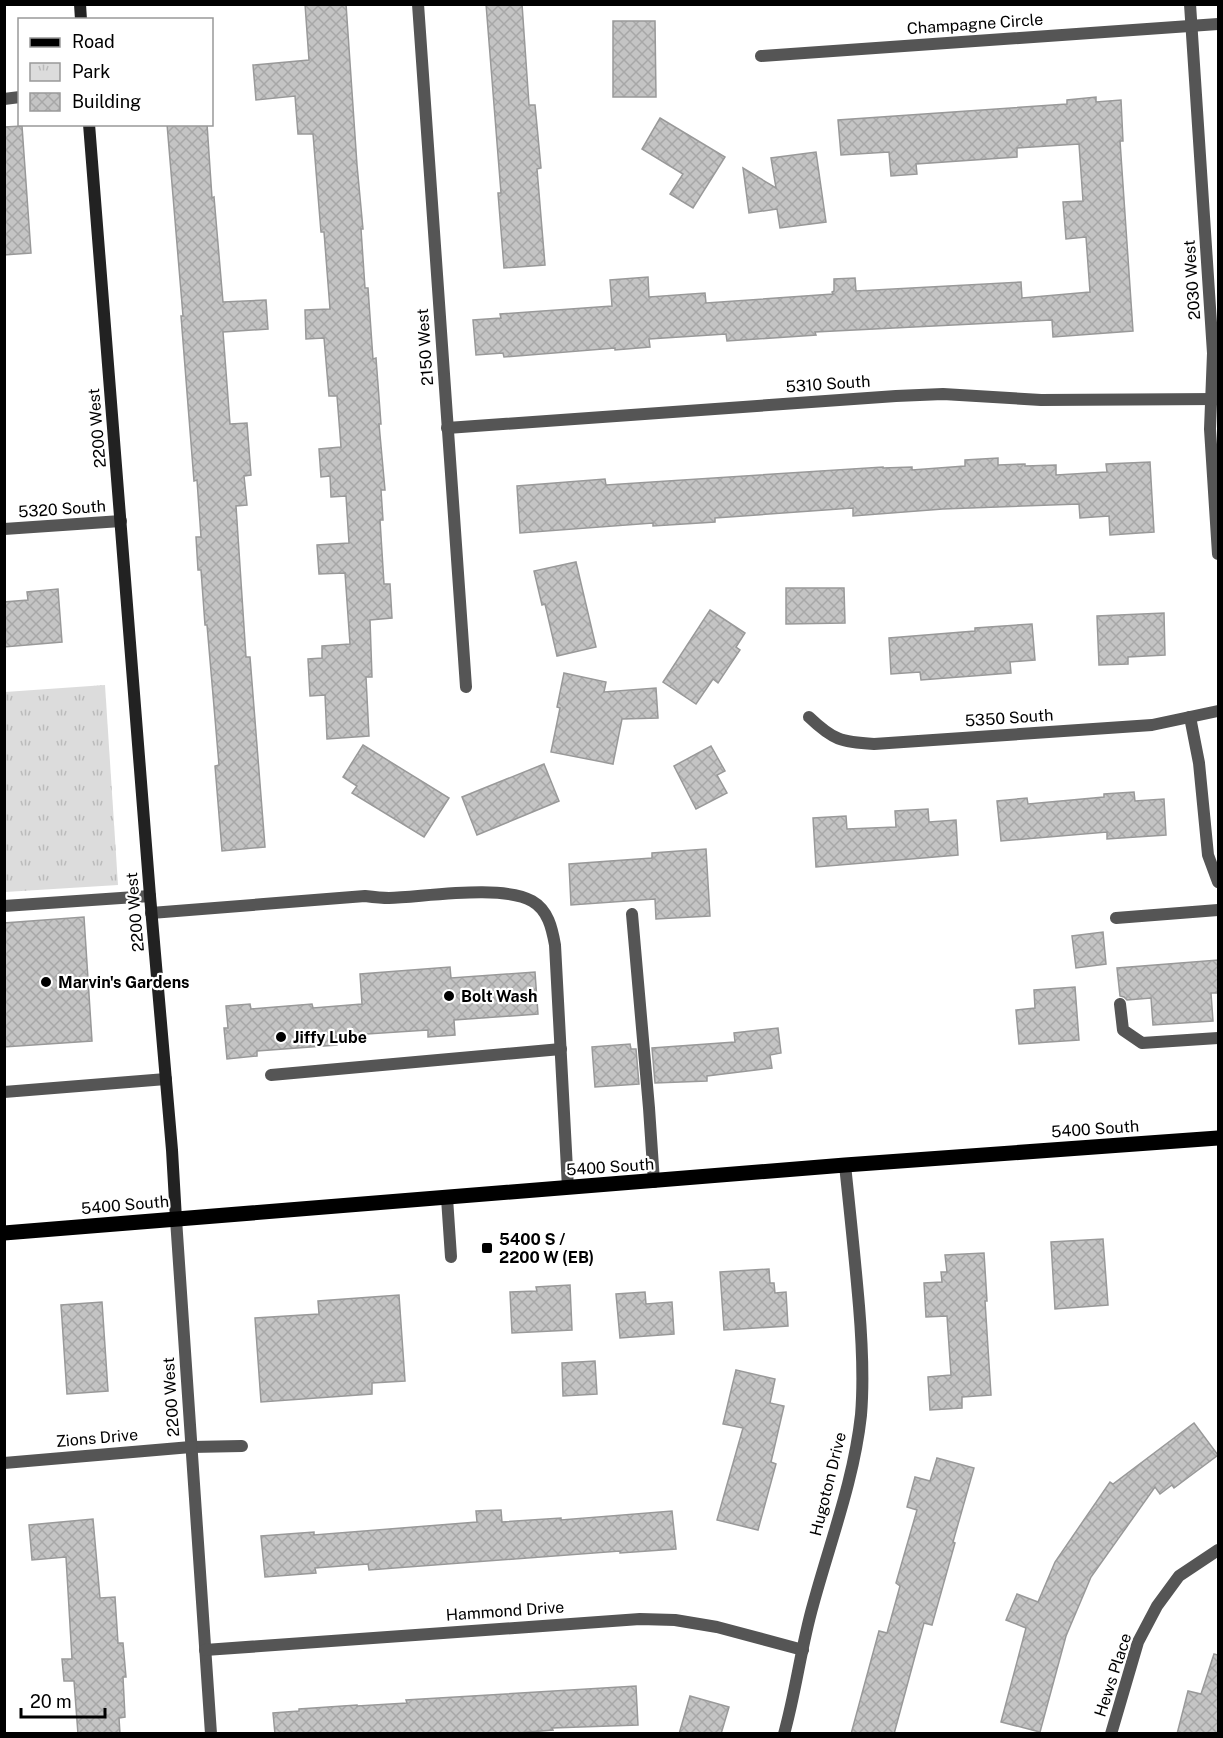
<svg xmlns="http://www.w3.org/2000/svg" width="1223" height="1738" viewBox="0 0 1223 1738" font-family="'Public Sans',sans-serif">
<defs>
<pattern id="park-tufts" width="24" height="20" patternUnits="userSpaceOnUse" patternTransform="scale(1.5)"><rect width="24" height="20" fill="#dcdcdc"/><path d="M3 7l-1-3M5 7V3M7 7l1-3M15 17l-1-3M17 17v-4M19 17l1-3" fill="none" stroke="#bbb"/></pattern>
<pattern id="building-cross-hatch" width="8" height="8" patternUnits="userSpaceOnUse" patternTransform="scale(1.5)"><rect width="8" height="8" fill="#c4c4c4"/><path d="M0 0l8 8M0 8l8-8" fill="none" stroke="#a7a7a7"/></pattern>
</defs>
<rect width="100%" height="100%" fill="#fff"/>
<!-- park -->
<path fill="url(#park-tufts)" d="M 105,685 L 118,885 L 5,892 L 5,692 Z"/>
<!-- building -->
<g fill="url(#building-cross-hatch)" stroke="#999" stroke-width="1.5">
<path d="M 305,4 L 346,4 L 357,165 L 363,229 L 361,229 L 365,288 L 368,288 L 373,359 L 376,358 L 381,424 L 379,424 L 385,490 L 381,490 L 383,520 L 380,520 L 384,584 L 390,584 L 392,618 L 370,620 L 372,677 L 366,677 L 369,736 L 327,739 L 325,695 L 310,696 L 308,659 L 322,658 L 322,646 L 350,644 L 345,573 L 319,574 L 317,545 L 349,543 L 346,496 L 331,497 L 330,476 L 321,477 L 319,449 L 341,447 L 337,396 L 329,396 L 324,338 L 306,339 L 305,310 L 330,309 L 324,232 L 321,232 L 313,134 L 298,134 L 295,96 L 256,100 L 253,65 L 309,60 Z"/>
<path d="M 486,4 L 522,4 L 529,105 L 535,105 L 541,168 L 537,169 L 545,265 L 504,268 L 498,193 L 501,193 Z"/>
<path d="M 613,21 L 655,21 L 656,97 L 613,97 Z"/>
<path d="M 1096,97 L 1096,102 L 1121,100 L 1123,141 L 1120,141 L 1133,331 L 1053,337 L 1052,320 L 815,332 L 816,335 L 727,341 L 726,334 L 649,339 L 650,347 L 615,350 L 615,348 L 504,357 L 503,353 L 476,355 L 473,320 L 501,318 L 500,314 L 612,306 L 610,280 L 648,277 L 649,297 L 705,293 L 706,303 L 833,294 L 832,292 L 834,291 L 834,279 L 855,278 L 856,291 L 1021,282 L 1022,298 L 1090,292 L 1086,237 L 1066,239 L 1063,202 L 1083,201 L 1079,144 L 1017,148 L 1017,157 L 916,164 L 917,174 L 891,176 L 889,152 L 841,155 L 838,120 L 1067,104 L 1067,100 Z"/>
<path d="M 660,118 L 725,157 L 693,208 L 670,194 L 683,174 L 642,149 Z"/>
<path d="M 167,124 L 207,124 L 212,198 L 214,197 L 223,302 L 266,300 L 268,329 L 223,332 L 230,424 L 247,423 L 251,475 L 244,476 L 247,505 L 236,506 L 246,657 L 250,657 L 265,847 L 222,851 L 215,766 L 219,765 L 207,625 L 205,625 L 201,570 L 198,570 L 196,537 L 201,537 L 197,480 L 194,481 L 181,316 L 183,316 Z"/>
<path d="M 22,126 L 31,253 L 4,255 L 4,127 Z"/>
<path d="M 816,152 L 826,222 L 780,228 L 777,209 L 749,213 L 743,168 L 776,188 L 771,158 Z"/>
<path d="M 998,458 L 998,465 L 1025,464 L 1025,466 L 1056,465 L 1056,475 L 1107,472 L 1106,464 L 1150,462 L 1154,532 L 1110,535 L 1109,516 L 1080,518 L 1079,504 L 943,509 L 853,516 L 853,508 L 715,518 L 715,522 L 653,526 L 653,523 L 520,533 L 517,486 L 605,479 L 606,485 L 883,467 L 883,468 L 912,467 L 912,470 L 965,466 L 965,460 Z"/>
<path d="M 576,562 L 596,647 L 557,656 L 545,604 L 542,605 L 534,571 Z"/>
<path d="M 786,588 L 844,588 L 845,623 L 786,624 Z"/>
<path d="M 58,589 L 62,642 L 4,647 L 4,602 L 28,600 L 27,592 Z"/>
<path d="M 710,610 L 745,633 L 736,647 L 740,650 L 718,683 L 713,679 L 696,704 L 663,682 Z"/>
<path d="M 1164,613 L 1165,655 L 1128,657 L 1128,664 L 1099,665 L 1097,616 Z"/>
<path d="M 1032,624 L 1035,660 L 1010,662 L 1011,673 L 921,680 L 920,672 L 891,674 L 889,638 L 975,631 L 975,628 Z"/>
<path d="M 564,673 L 606,682 L 604,692 L 656,688 L 658,718 L 622,719 L 613,764 L 551,752 L 560,708 L 557,707 Z"/>
<path d="M 363,745 L 449,798 L 424,837 L 352,793 L 357,786 L 343,777 Z"/>
<path d="M 711,746 L 725,771 L 717,775 L 727,793 L 696,809 L 674,766 Z"/>
<path d="M 544,764 L 559,801 L 477,835 L 462,797 Z"/>
<path d="M 1134,792 L 1135,801 L 1164,799 L 1166,835 L 1107,839 L 1107,832 L 1001,841 L 997,801 L 1027,798 L 1028,804 L 1104,797 L 1104,794 Z"/>
<path d="M 928,809 L 929,822 L 956,820 L 958,855 L 816,867 L 813,818 L 846,816 L 847,829 L 896,827 L 895,811 Z"/>
<path d="M 706,849 L 710,916 L 656,919 L 655,899 L 571,905 L 569,864 L 652,858 L 652,853 Z"/>
<path d="M 84,917 L 92,1041 L 4,1047 L 4,923 Z"/>
<path d="M 1103,932 L 1106,964 L 1076,968 L 1072,936 Z"/>
<path d="M 1218,960 L 1218,993 L 1211,993 L 1213,1021 L 1153,1025 L 1151,998 L 1127,1000 L 1124,997 L 1120,996 L 1117,968 Z"/>
<path d="M 450,967 L 451,978 L 535,972 L 538,1014 L 454,1020 L 455,1035 L 428,1037 L 428,1030 L 336,1036 L 337,1045 L 257,1051 L 257,1056 L 227,1059 L 224,1028 L 228,1028 L 226,1006 L 250,1004 L 251,1009 L 312,1004 L 313,1008 L 362,1004 L 360,974 Z"/>
<path d="M 1075,987 L 1079,1040 L 1019,1044 L 1016,1010 L 1035,1008 L 1034,990 Z"/>
<path d="M 778,1028 L 781,1053 L 770,1055 L 772,1068 L 707,1076 L 707,1081 L 655,1083 L 652,1048 L 735,1042 L 734,1033 Z"/>
<path d="M 630,1044 L 631,1049 L 636,1049 L 639,1084 L 595,1087 L 592,1047 Z"/>
<path d="M 1103,1239 L 1108,1305 L 1055,1309 L 1051,1242 Z"/>
<path d="M 984,1253 L 987,1301 L 985,1301 L 991,1395 L 962,1397 L 962,1408 L 930,1410 L 928,1377 L 951,1375 L 947,1316 L 926,1317 L 924,1283 L 942,1282 L 941,1272 L 947,1272 L 945,1255 Z"/>
<path d="M 769,1269 L 770,1283 L 774,1283 L 775,1293 L 786,1292 L 788,1326 L 724,1330 L 720,1272 Z"/>
<path d="M 570,1285 L 572,1330 L 512,1333 L 510,1292 L 537,1291 L 536,1287 Z"/>
<path d="M 645,1292 L 646,1304 L 672,1302 L 674,1334 L 620,1338 L 616,1294 Z"/>
<path d="M 399,1295 L 405,1381 L 372,1383 L 372,1394 L 261,1402 L 255,1318 L 319,1314 L 318,1301 Z"/>
<path d="M 102,1302 L 108,1391 L 67,1394 L 61,1305 Z"/>
<path d="M 595,1361 L 597,1394 L 563,1396 L 562,1363 Z"/>
<path d="M 736,1370 L 775,1379 L 770,1403 L 784,1406 L 771,1462 L 776,1464 L 758,1530 L 717,1520 L 743,1428 L 723,1424 Z"/>
<path d="M 1194,1423 L 1218,1455 L 1174,1488 L 1172,1485 L 1160,1494 L 1155,1487 L 1091,1577 L 1066,1636 L 1040,1732 L 1001,1722 L 1026,1628 L 1006,1620 L 1017,1594 L 1038,1602 L 1055,1562 L 1110,1482 L 1113,1484 Z"/>
<path d="M 937,1458 L 974,1468 L 953,1542 L 955,1543 L 932,1625 L 924,1623 L 894,1734 L 851,1734 L 879,1631 L 887,1633 L 900,1586 L 896,1583 L 917,1510 L 907,1507 L 915,1477 L 930,1481 Z"/>
<path d="M 501,1510 L 502,1522 L 561,1518 L 561,1520 L 672,1511 L 676,1549 L 620,1553 L 620,1551 L 369,1570 L 368,1564 L 315,1568 L 316,1573 L 265,1577 L 261,1536 L 314,1532 L 314,1535 L 477,1522 L 476,1511 Z"/>
<path d="M 93,1519 L 100,1598 L 115,1597 L 118,1643 L 123,1643 L 126,1677 L 123,1677 L 125,1717 L 119,1718 L 120,1734 L 78,1734 L 74,1681 L 64,1681 L 62,1659 L 72,1659 L 66,1557 L 32,1560 L 29,1525 Z"/>
<path d="M 1214,1654 L 1218,1655 L 1218,1734 L 1177,1734 L 1188,1691 L 1201,1694 Z"/>
<path d="M 636,1686 L 638,1725 L 552,1728 L 553,1730 L 504,1734 L 275,1734 L 273,1713 L 299,1711 L 299,1709 L 357,1705 L 357,1706 L 407,1703 L 406,1700 Z"/>
<path d="M 690,1696 L 729,1707 L 721,1734 L 679,1734 Z"/>
</g>
<g fill="none" stroke-linecap="round" stroke-linejoin="round">
<!-- lane -->
<g stroke="#555" stroke-width="12">
<path d="M 1190,717 L 1199,763 L 1208,855 L 1218,882"/>
<path d="M 4,906 L 150,896"/>
<path d="M 151,913 L 365,896 C 373,897 381,898 389,898 C 424,897 502,884 532,901 C 548,910 552,928 555,945 L 568,1188"/>
<path d="M 632,914 L 649,1108 L 654,1182"/>
<path d="M 1116,918 L 1218,910"/>
<path d="M 1120,1004 L 1123,1030 L 1142,1043 L 1218,1038"/>
<path d="M 271,1075 L 561,1049"/>
<path d="M 4,1092 L 166,1079"/>
<path d="M 447,1198 L 451,1257"/>
<path d="M 191,1447 L 242,1446"/>
</g>
<!-- street -->
<g stroke="#555" stroke-width="12">
<path d="M 418,4 L 466,687"/>
<path d="M 1190,4 L 1213,353 L 1210,429 L 1218,554"/>
<path d="M 761,56 L 1218,24"/>
<path d="M 4,99 L 20,97"/>
<path d="M 447,428 L 896,396 L 943,394 L 1041,400 L 1218,399"/>
<path d="M 4,529 L 121,521"/>
<path d="M 809,717 C 833,740 841,742 874,744 L 1152,725 L 1218,711"/>
<path d="M 176,1219 L 211,1734"/>
<path d="M 4,1463 L 191,1447"/>
<path d="M 205,1650 L 640,1619 L 675,1620 L 717,1627 L 803,1650"/>
<path d="M 784,1734 C 796,1691 801,1647 813,1605 C 830,1542 854,1480 861,1415 C 864,1379 862,1342 859,1306 C 855,1259 850,1212 845,1165"/>
<path d="M 1111,1734 L 1138,1642 L 1157,1606 L 1179,1576 L 1218,1550"/>
</g>
<!-- secondary -->
<g stroke="#222" stroke-width="12">
<path d="M 80,4 L 81,20"/>
<path d="M 89,124 L 150,896 L 172,1150 L 176,1219"/>
</g>
<!-- primary -->
<path stroke="#000" stroke-width="15" d="M 4,1233 L 845,1165 L 1218,1138"/>
</g>
<!-- markers -->
<g fill="#000" stroke="#fff" stroke-width="2">
<circle cx="46" cy="982" r="6"/>
<circle cx="449" cy="996" r="6"/>
<circle cx="281" cy="1037" r="6"/>
<rect x="481" y="1242" width="12" height="12" rx="3"/>
</g>
<g text-anchor="middle" dominant-baseline="central" stroke-width="4.5" stroke-linejoin="round" paint-order="stroke">
<!-- street labels -->
<g font-size="16" fill="#000" stroke="#fff">
<text transform="translate(975 24) rotate(-4)">Champagne Circle</text>
<text transform="translate(1192 280) rotate(-94)">2030 West</text>
<text transform="translate(425 347) rotate(-94)">2150 West</text>
<text transform="translate(828 384) rotate(-4)">5310 South</text>
<text transform="translate(97 428) rotate(-95)">2200 West</text>
<text transform="translate(62 509) rotate(-4)">5320 South</text>
<text transform="translate(1009 718) rotate(-4)">5350 South</text>
<text transform="translate(135 912) rotate(-95)">2200 West</text>
<text transform="translate(1095 1129) rotate(-4)">5400 South</text>
<text transform="translate(610 1167) rotate(-4)">5400 South</text>
<text transform="translate(125 1205) rotate(-5)">5400 South</text>
<text transform="translate(171 1397) rotate(-94)">2200 West</text>
<text transform="translate(97 1438) rotate(-5)">Zions Drive</text>
<text transform="translate(828 1484) rotate(-76)">Hugoton Drive</text>
<text transform="translate(505 1611) rotate(-4)">Hammond Drive</text>
<text transform="translate(1113 1675) rotate(-72)">Hews Place</text>
</g>
<!-- poi labels -->
<g font-size="16" font-weight="bold" fill="#000" stroke="#fff" text-anchor="start">
<text x="58" y="982">Marvin's Gardens</text>
<text x="461" y="996">Bolt Wash</text>
<text x="293" y="1037">Jiffy Lube</text>
<text x="499" y="1239">5400 S /<tspan x="499" dy="18">2200 W (EB)</tspan></text>
</g>
</g>
<!-- border -->
<rect width="1223" height="1738" fill="none" stroke="#000000" stroke-width="12"/>
<!-- legend -->
<rect x="18" y="18" width="195" height="108" fill="#ffffff" stroke="#999999" stroke-width="1.5"/>
<rect x="30" y="38" width="30" height="9" fill="#000000" stroke="#999999" stroke-width="1.5"/>
<text x="72" y="48" font-size="18" fill="#000000">Road</text>
<rect x="30" y="63" width="30" height="18" fill="url(#park-tufts)" stroke="#999999" stroke-width="1.5"/>
<text x="72" y="78" font-size="18" fill="#000000">Park</text>
<rect x="30" y="93" width="30" height="18" fill="url(#building-cross-hatch)" stroke="#999999" stroke-width="1.5"/>
<text x="72" y="108" font-size="18" fill="#000000">Building</text>
<!-- scale -->
<path d="M21 1708v9h84v-9" fill="none" stroke="#000000" stroke-width="3"/>
<text x="30" y="1708" font-size="18" fill="#000000" stroke="#ffffff" stroke-width="4.5" paint-order="stroke">20 m</text>
</svg>
